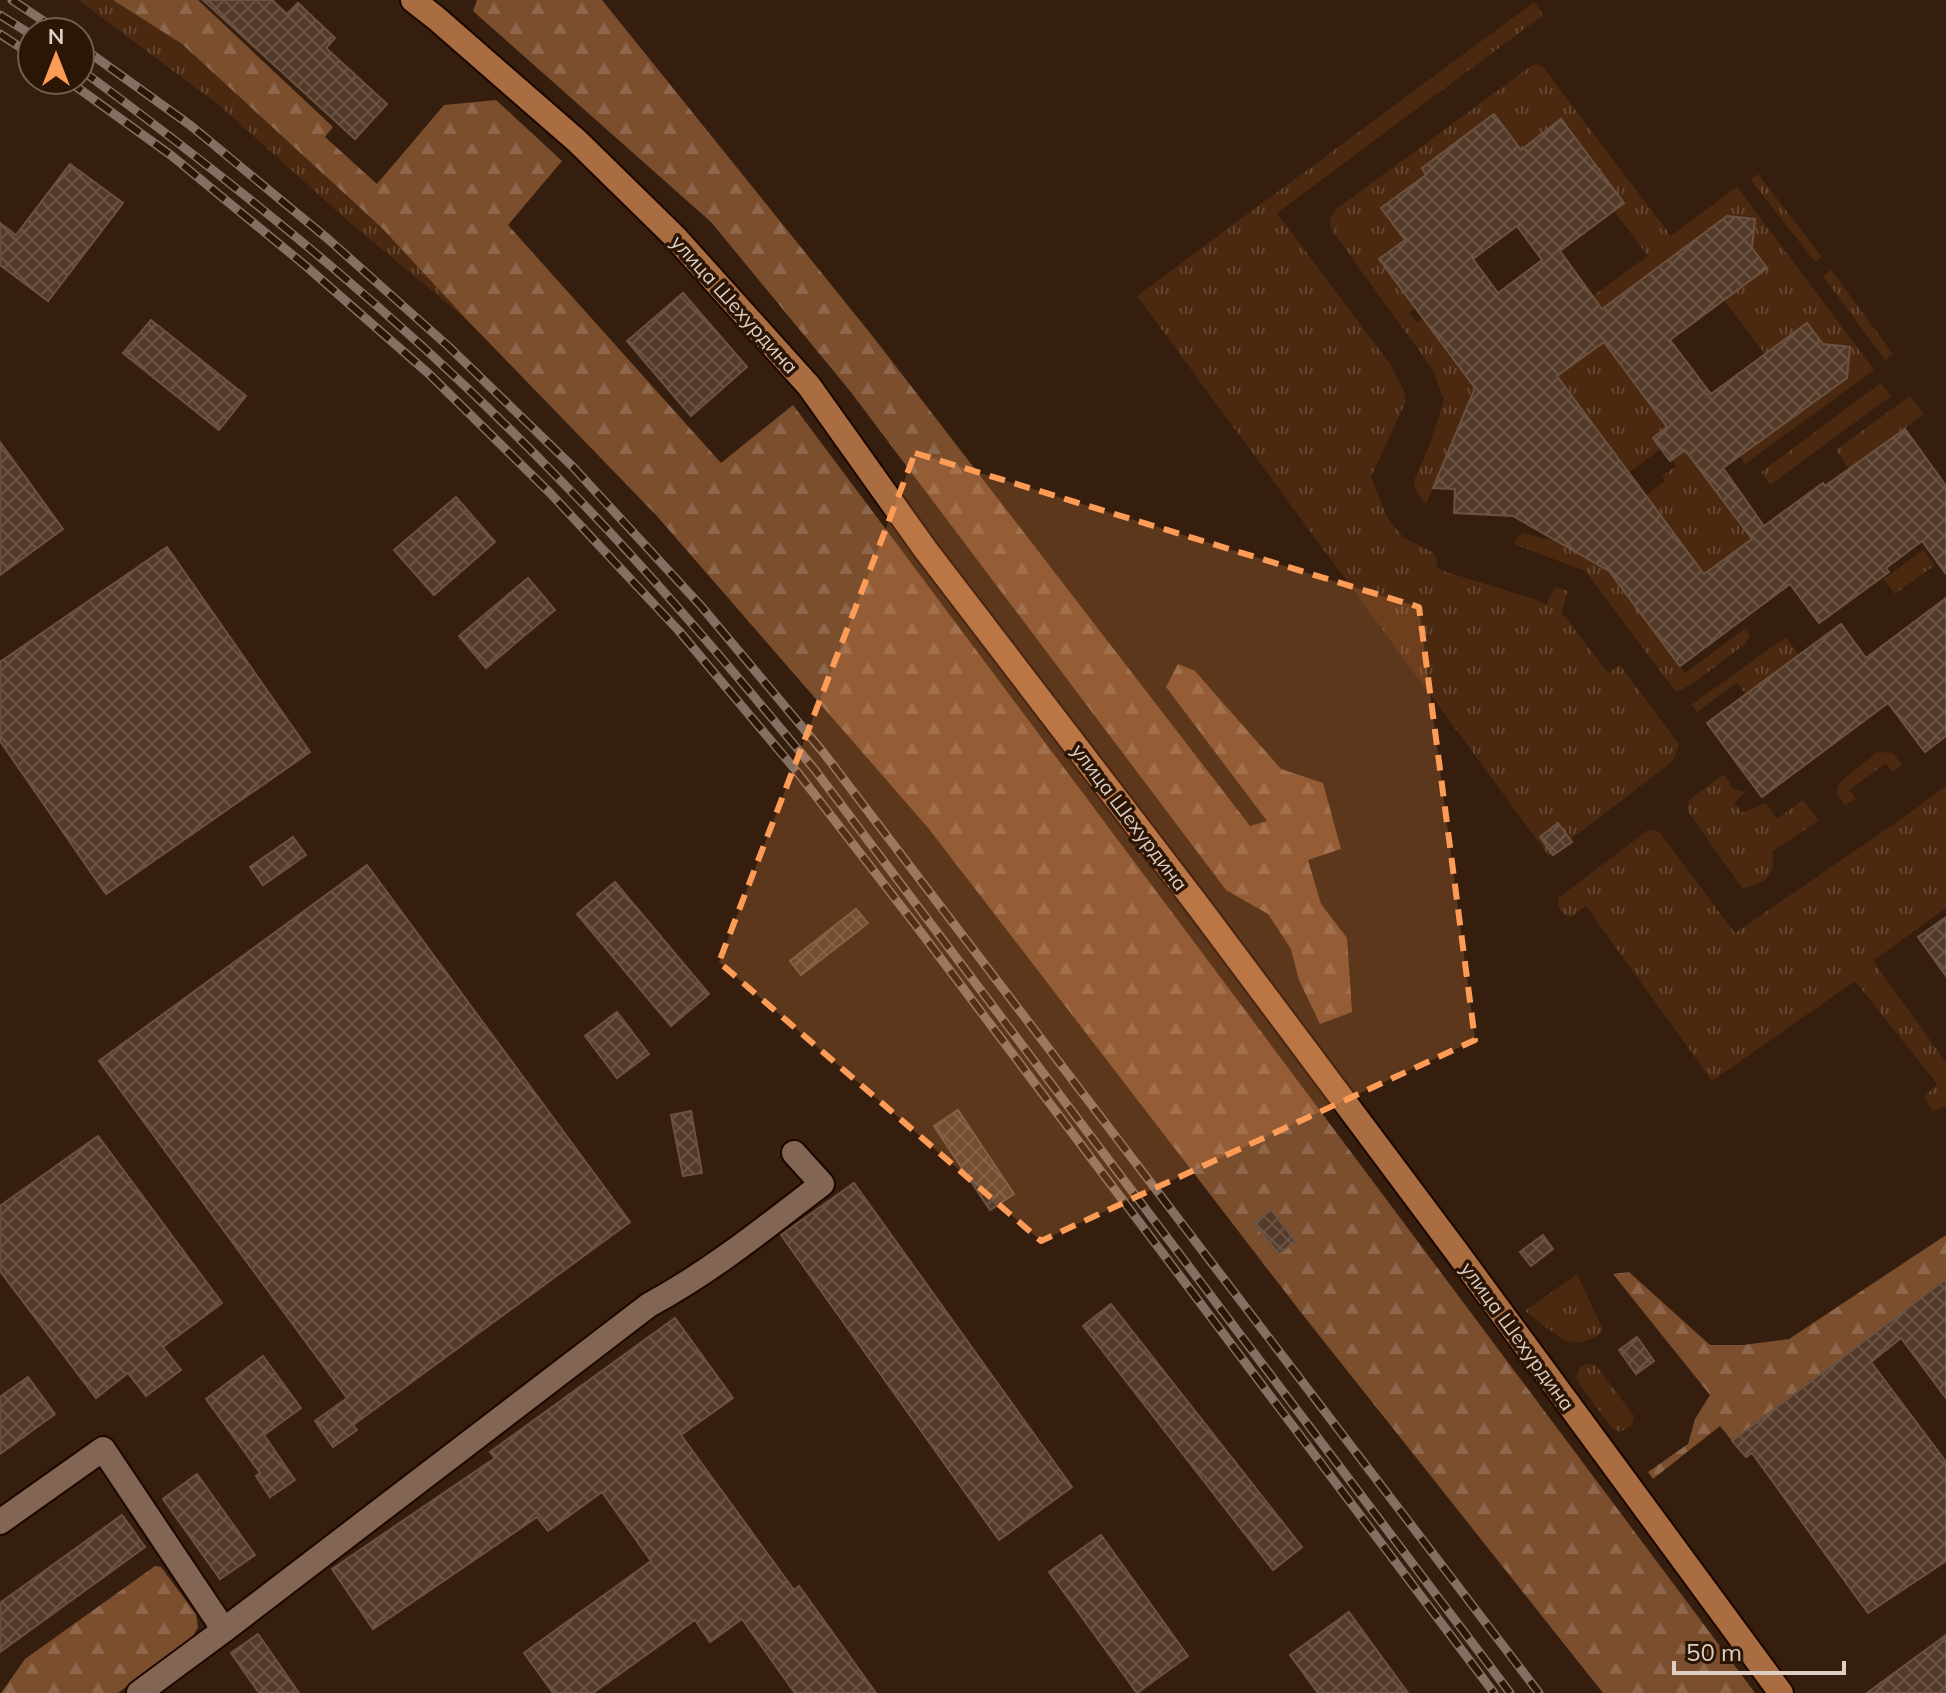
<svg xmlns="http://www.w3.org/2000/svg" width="1946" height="1693" viewBox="0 0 1946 1693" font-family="Mulish,sans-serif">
<defs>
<pattern id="grass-tufts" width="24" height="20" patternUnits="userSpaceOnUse" patternTransform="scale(2)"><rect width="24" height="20" fill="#4a2910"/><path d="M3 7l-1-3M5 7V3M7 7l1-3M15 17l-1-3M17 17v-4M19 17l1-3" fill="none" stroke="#644731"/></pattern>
<pattern id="forest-firs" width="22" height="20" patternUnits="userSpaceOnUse" patternTransform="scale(2)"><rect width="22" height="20" fill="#7b4e2e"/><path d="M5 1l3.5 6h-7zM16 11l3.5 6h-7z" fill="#8d664b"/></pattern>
<pattern id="building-cross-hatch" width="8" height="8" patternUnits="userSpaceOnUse" patternTransform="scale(2)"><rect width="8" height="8" fill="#533a29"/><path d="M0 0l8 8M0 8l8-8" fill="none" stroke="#6b5546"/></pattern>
</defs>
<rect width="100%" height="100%" fill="#351e0e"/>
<!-- grass -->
<g fill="url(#grass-tufts)">
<path d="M 78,0 L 113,0 L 182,44 L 382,228 L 467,320 L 348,221 L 219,105 Z"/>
<path d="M 1534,2 L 1543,15 L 1277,213 L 1390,364 L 1404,391 L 1406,401 L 1371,477 L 1388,519 L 1403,537 L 1434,553 L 1437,561 L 1436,566 L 1443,571 L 1537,600 L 1546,605 L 1555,587 L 1568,591 L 1561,614 L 1566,618 L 1608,673 L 1620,665 L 1679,744 L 1673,761 L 1570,840 L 1558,824 L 1540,837 L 1552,854 L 1549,856 L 1137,296 Z"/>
<path d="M 1534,64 L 1543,67 L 1671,236 L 1737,187 L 1874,370 L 1745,464 L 1739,455 L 1847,378 L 1850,348 L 1823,344 L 1807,323 L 1765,354 L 1724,300 L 1767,268 L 1752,248 L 1755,219 L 1727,217 L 1603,309 L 1593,296 L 1648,256 L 1614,211 L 1624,203 L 1562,120 L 1521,150 L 1494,114 L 1422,168 L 1426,175 L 1382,208 L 1405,240 L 1379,259 L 1415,307 L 1409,313 L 1417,323 L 1423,319 L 1475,388 L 1426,504 L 1416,491 L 1414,481 L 1429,446 L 1444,400 L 1433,370 L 1333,232 C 1328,223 1330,218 1335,210 Z"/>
<path d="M 1758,174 L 1822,257 L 1815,262 L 1751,180 Z"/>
<path d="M 1831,270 L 1893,354 L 1885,360 L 1823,276 Z"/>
<path d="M 1604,341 L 1667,427 L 1653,438 L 1661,449 L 1628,473 L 1557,376 Z"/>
<path d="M 1881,383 L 1891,396 L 1770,485 L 1761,472 Z"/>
<path d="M 1910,396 L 1924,414 L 1849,469 L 1836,450 Z"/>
<path d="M 1685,450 L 1752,539 L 1704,574 L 1645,496 L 1665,481 L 1662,476 L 1676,466 L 1672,459 Z"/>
<path d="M 1523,533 L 1559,542 L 1609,571 L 1685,673 L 1746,628 L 1750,636 L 1745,644 L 1692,684 L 1676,692 L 1585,571 L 1514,544 L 1517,538 Z"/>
<path d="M 1923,550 L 1935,565 L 1895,594 L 1884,579 Z"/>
<path d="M 1786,637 L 1799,655 L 1746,694 L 1737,683 L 1697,712 L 1691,705 Z"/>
<path d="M 1877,752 L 1893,753 L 1902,765 L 1893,772 L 1886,763 L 1849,790 L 1856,799 L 1845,805 L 1836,794 L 1839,783 Z"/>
<path d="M 1725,775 L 1733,789 L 1745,792 L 1734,803 L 1742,813 L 1766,803 L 1777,819 L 1803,800 L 1819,820 L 1772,852 C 1777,875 1764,885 1742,888 L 1687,810 L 1689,800 L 1720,777 Z"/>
<path d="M 1946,786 L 1946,908 L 1873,961 L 1946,1062 L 1946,1106 L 1933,1111 L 1924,1097 L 1937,1084 L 1855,981 L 1712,1081 L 1586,906 L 1571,917 C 1560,914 1558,908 1558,898 L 1648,830 L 1659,832 L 1664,838 L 1735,933 L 1904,817 Z"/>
<path d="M 1577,1274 L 1603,1330 C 1597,1339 1579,1345 1568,1341 C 1560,1339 1534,1318 1525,1311 Z"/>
<path d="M 1586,1364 L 1596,1365 L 1634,1416 L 1632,1425 L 1620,1432 L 1611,1427 L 1576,1379 L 1579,1368 Z"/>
</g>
<!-- forest -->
<g fill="url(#forest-firs)">
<path d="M 113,0 L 198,0 L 333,127 L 325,137 L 377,184 L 444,105 L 496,100 L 562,161 L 508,225 L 721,463 L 793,405 L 1755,1693 L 1603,1693 L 1299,1310 L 929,829 L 656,515 L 467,320 L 382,228 L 182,44 Z"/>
<path d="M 477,0 L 602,0 L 874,338 L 1250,826 L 1267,821 L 1166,687 L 1178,664 L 1195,671 L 1281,769 L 1323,783 L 1341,849 L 1308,860 L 1321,904 L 1347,938 L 1352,1012 L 1320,1024 L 1299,980 L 1291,949 L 1268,914 L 1226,890 L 850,391 L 711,222 L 473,11 Z"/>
<path d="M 1946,1235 L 1946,1279 L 1732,1441 L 1720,1426 L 1653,1479 L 1648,1472 L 1688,1444 L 1695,1419 L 1710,1395 L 1613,1274 L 1629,1272 L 1710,1345 L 1743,1345 L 1789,1339 Z"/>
<path d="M 155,1566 L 161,1567 L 196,1614 L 198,1627 L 193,1636 L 118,1693 L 1,1693 L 25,1659 Z"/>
</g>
<!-- building -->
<g fill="url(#building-cross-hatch)" stroke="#6d5240" stroke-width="2" fill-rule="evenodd">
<path d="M 203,0 L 272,0 L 287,14 L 298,3 L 335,38 L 326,48 L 387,104 L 355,139 Z"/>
<path d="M 1494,114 L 1521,150 L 1561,119 L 1624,203 L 1560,251 L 1602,309 L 1727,216 L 1755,219 L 1752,248 L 1767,268 L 1670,340 L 1711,394 L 1807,323 L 1823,344 L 1850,347 L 1847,378 L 1723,468 L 1764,526 L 1823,483 L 1825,486 L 1905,429 L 1946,486 L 1946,574 L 1922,541 L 1886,568 L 1889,572 L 1819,623 L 1790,584 L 1680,666 L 1609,571 L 1513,516 L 1454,513 L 1455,489 L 1433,488 L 1475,388 L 1379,259 L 1405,240 L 1381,208 L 1426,175 L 1422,168 ZM 1517,226 L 1542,260 L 1498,293 L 1473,259 ZM 1604,342 L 1667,427 L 1653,438 L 1670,461 L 1685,450 L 1752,539 L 1704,574 L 1557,376 Z"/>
<path d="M 70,164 L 123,203 L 48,301 L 0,265 L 0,223 L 16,235 Z"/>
<path d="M 683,293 L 747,367 L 691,416 L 627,341 Z"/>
<path d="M 151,320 L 246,396 L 219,430 L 123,353 Z"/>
<path d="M 0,442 L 63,529 L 0,575 Z"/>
<path d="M 456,497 L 495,542 L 434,595 L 394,550 Z"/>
<path d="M 167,547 L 310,752 L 106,894 L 0,741 L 0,662 Z"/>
<path d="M 528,578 L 555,610 L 486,668 L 459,636 Z"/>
<path d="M 1946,598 L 1946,736 L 1925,752 L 1888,703 L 1762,797 L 1707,723 L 1841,624 L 1866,658 Z"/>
<path d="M 1558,823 L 1572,842 L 1553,855 L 1540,837 Z"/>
<path d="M 293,837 L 306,855 L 263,885 L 250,867 Z"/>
<path d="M 367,865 L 630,1222 L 353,1425 L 357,1430 L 333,1447 L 315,1421 L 347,1398 L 99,1061 Z"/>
<path d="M 615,882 L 709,994 L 671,1026 L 577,914 Z"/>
<path d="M 856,909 L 868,923 L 801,975 L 790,961 Z"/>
<path d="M 1946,917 L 1946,976 L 1918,937 Z"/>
<path d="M 617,1012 L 649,1054 L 617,1078 L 585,1036 Z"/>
<path d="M 958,1110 L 1014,1194 L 990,1210 L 934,1126 Z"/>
<path d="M 691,1111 L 702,1173 L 683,1176 L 671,1115 Z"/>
<path d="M 98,1136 L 222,1303 L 163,1347 L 181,1370 L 146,1396 L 128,1373 L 96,1398 L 0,1271 L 0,1206 Z"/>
<path d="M 854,1183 L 1072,1487 L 999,1540 L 781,1235 Z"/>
<path d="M 1271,1210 L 1295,1241 L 1279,1254 L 1254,1223 Z"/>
<path d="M 1543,1235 L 1553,1249 L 1531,1266 L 1520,1252 Z"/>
<path d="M 1946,1279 L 1946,1398 L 1901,1338 L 1871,1362 L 1946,1462 L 1946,1561 L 1868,1613 L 1752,1453 L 1746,1457 L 1732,1441 Z"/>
<path d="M 1111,1304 L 1302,1547 L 1273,1570 L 1083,1326 Z"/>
<path d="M 675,1318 L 733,1398 L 681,1435 L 794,1590 L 799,1586 L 876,1693 L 795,1693 L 742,1619 L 710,1642 L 695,1620 L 593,1693 L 553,1693 L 524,1653 L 651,1561 L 602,1492 L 548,1531 L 537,1517 L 373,1629 L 332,1569 L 495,1458 L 490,1452 Z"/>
<path d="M 1637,1337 L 1654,1361 L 1636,1374 L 1619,1350 Z"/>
<path d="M 263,1356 L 301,1408 L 264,1435 L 295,1480 L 270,1497 L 256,1476 L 260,1473 L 206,1399 Z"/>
<path d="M 28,1377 L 55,1414 L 0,1454 L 0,1397 Z"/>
<path d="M 197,1474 L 255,1555 L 220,1579 L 163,1499 Z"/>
<path d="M 122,1515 L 145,1547 L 0,1652 L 0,1603 Z"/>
<path d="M 1101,1535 L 1188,1656 L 1137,1693 L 1049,1572 Z"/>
<path d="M 1349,1612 L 1408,1693 L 1318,1693 L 1290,1655 Z"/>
<path d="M 258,1634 L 299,1693 L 259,1693 L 231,1653 Z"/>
<path d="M 1946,1635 L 1946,1693 L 1867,1693 Z"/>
</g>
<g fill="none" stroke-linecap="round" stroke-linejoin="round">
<!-- minor casing -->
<g stroke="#1c0700" stroke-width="28">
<g id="minor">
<path d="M 0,1522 L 103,1449 L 224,1630"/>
<path d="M 139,1693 L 224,1630 L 649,1305 C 712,1271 766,1227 822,1184 L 794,1153"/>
</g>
</g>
<!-- major casing -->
<g stroke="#1c0700" stroke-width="28">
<path id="major" d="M 413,0 L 436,18 L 577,141 L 675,237 L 809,386 L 925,549 L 1199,907 L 1456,1251 L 1781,1693"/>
</g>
<!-- minor -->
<use href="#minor" stroke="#826653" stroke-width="24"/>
<!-- major -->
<use href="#major" stroke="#aa6d41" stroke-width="24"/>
<!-- rail casing -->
<g stroke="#847063" stroke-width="9">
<g id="rail">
<path d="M 12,0 L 60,32"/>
<path d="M 0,15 L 32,35"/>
<path d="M 0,34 L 32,55"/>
<path d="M 80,46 L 190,125 L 328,239 L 448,346 L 573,467 L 701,606 L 823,752 L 1539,1693"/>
<path d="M 80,69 C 251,195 416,330 563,483 C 652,574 734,672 815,770 L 1510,1693"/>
<path d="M 67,80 L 172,156 L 307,267 L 429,374 L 550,493 L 679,631 L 798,773 L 914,923 L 1494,1693"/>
</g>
</g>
<!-- rail -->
<use href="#rail" stroke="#2b1505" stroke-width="6" stroke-dasharray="18" stroke-linecap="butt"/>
</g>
<!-- marked area -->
<path fill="#fd9c56" fill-opacity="0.2" stroke="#fd9c56" stroke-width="6" stroke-dasharray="16 10" stroke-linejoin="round" d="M 915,453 L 1419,607 L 1475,1040 L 1041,1241 L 719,962 Z"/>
<g text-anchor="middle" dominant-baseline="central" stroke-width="7" stroke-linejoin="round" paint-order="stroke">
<!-- street labels -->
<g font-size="20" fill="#decec4" stroke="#2b1505">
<text transform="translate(735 304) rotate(48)">улица Шехурдина</text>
<text transform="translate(1130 817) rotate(53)">улица Шехурдина</text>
<text transform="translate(1518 1336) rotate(54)">улица Шехурдина</text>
</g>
</g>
<!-- north arrow -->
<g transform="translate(56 56)"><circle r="38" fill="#2b1505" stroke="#735f51" stroke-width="2"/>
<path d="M0-6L14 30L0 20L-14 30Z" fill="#fd9c56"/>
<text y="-12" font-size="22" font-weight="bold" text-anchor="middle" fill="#decec4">N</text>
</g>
<!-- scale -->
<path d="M1674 1661v12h170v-12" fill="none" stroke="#decec4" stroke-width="4"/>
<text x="1686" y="1661" font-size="24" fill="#decec4" stroke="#2b1505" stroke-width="6" paint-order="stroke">50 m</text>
</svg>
